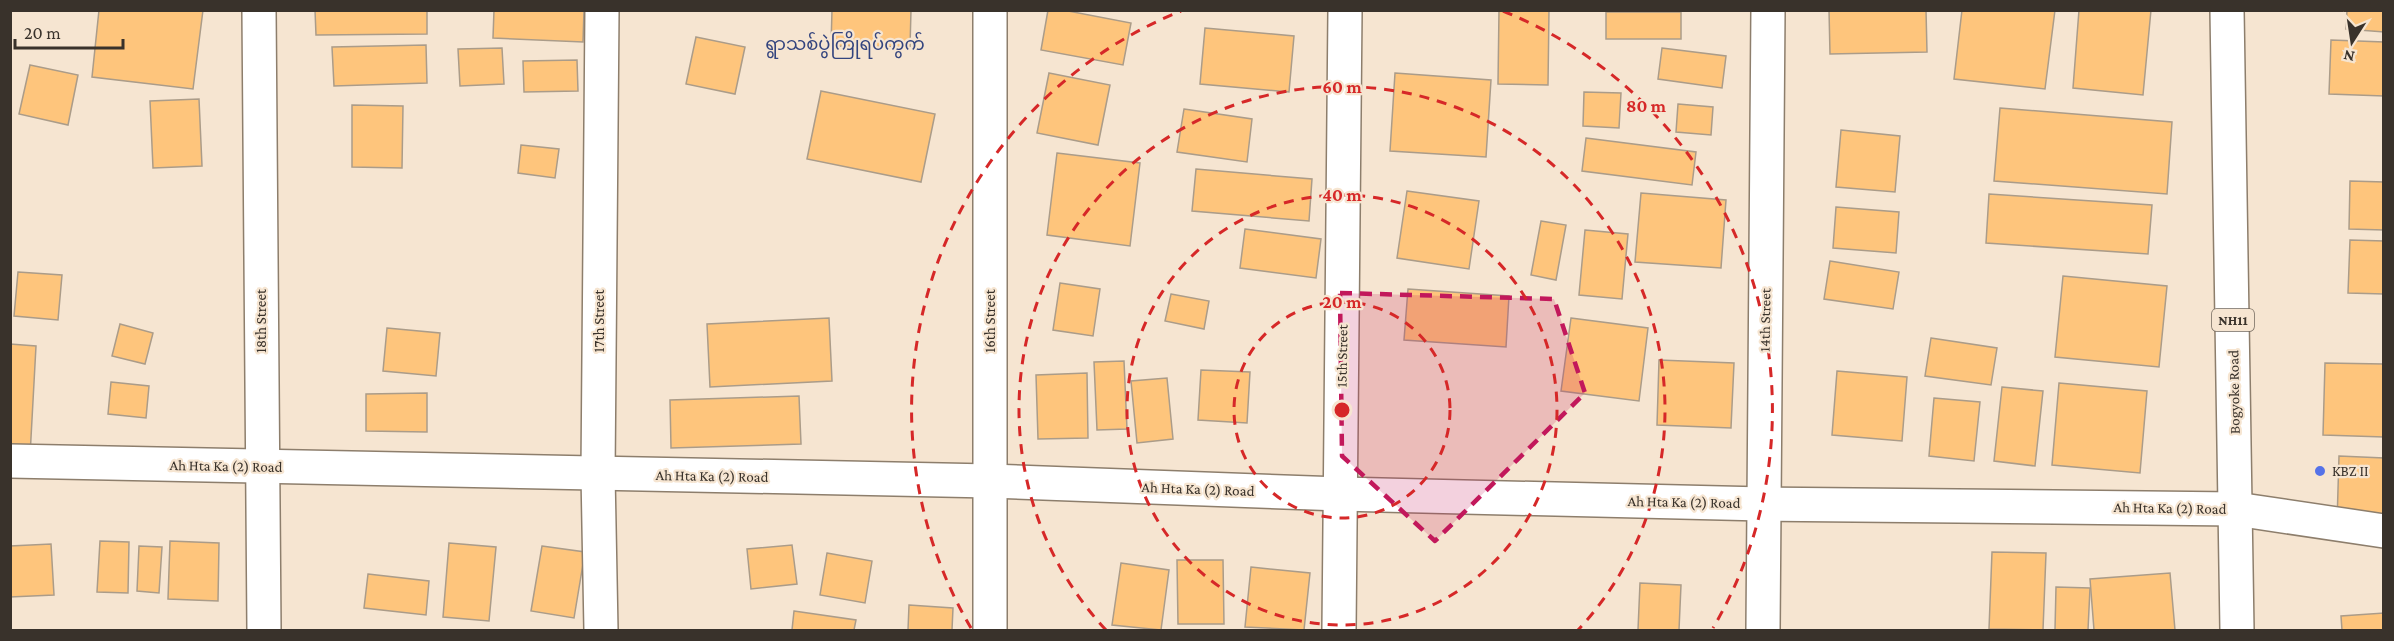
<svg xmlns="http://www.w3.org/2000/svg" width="2394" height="641" viewBox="0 0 2394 641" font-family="'Crimson Pro','Noto Sans Myanmar',serif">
<rect width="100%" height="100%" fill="#f6e5d1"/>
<!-- building -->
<g fill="#fec57c" stroke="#ab9c89" stroke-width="1.5">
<path d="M 99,10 L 203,10 L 193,89 L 92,77 Z"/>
<path d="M 315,10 L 427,10 L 427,34 L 316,35 Z"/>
<path d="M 494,10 L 584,10 L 583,42 L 493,38 Z"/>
<path d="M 832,10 L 911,10 L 910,47 L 831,46 Z"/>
<path d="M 1048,10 L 1063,10 L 1131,23 L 1123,65 L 1041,50 Z"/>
<path d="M 1499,10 L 1549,10 L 1548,85 L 1498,84 Z"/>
<path d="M 1829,10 L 1926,10 L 1927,52 L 1830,54 Z"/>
<path d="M 1962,10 L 2055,10 L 2045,89 L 1954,79 Z"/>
<path d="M 2079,10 L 2151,10 L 2143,95 L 2073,88 Z"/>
<path d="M 2347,10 L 2384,10 L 2384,32 L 2346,29 Z"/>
<rect x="1606" y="12" width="75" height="27"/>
<path d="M 1205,28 L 1294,36 L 1289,92 L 1200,84 Z"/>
<path d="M 696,37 L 745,47 L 735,94 L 686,84 Z"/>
<path d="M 2331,40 L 2384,42 L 2384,96 L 2329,94 Z"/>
<path d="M 426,45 L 427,83 L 334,86 L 332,47 Z"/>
<path d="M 502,48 L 504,84 L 460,86 L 458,49 Z"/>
<path d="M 1662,48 L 1726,56 L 1722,88 L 1658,79 Z"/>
<path d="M 577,60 L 578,91 L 524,92 L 523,61 Z"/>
<path d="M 30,65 L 78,75 L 68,125 L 19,114 Z"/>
<path d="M 1049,73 L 1110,85 L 1098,145 L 1037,133 Z"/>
<path d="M 1395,73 L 1491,80 L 1486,157 L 1390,151 Z"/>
<path d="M 821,91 L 935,114 L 921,182 L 807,159 Z"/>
<path d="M 1584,92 L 1621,93 L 1619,128 L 1583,126 Z"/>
<path d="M 199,99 L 202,166 L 153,168 L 150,101 Z"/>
<path d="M 1678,104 L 1713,107 L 1711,135 L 1676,132 Z"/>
<path d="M 352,105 L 403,106 L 402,168 L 352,167 Z"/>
<path d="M 2000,108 L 2172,122 L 2167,194 L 1994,181 Z"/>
<path d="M 1184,109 L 1252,119 L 1247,162 L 1177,152 Z"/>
<path d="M 1841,130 L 1900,136 L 1895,192 L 1836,187 Z"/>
<path d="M 1586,138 L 1696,152 L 1692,185 L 1582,171 Z"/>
<path d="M 521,145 L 559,149 L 555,178 L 518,173 Z"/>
<path d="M 1057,153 L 1140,163 L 1130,246 L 1047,235 Z"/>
<path d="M 1196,169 L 1312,179 L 1309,221 L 1192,211 Z"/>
<path d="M 2350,181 L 2384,182 L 2384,230 L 2349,229 Z"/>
<path d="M 1407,191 L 1479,201 L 1469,269 L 1397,258 Z"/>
<path d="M 1641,193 L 1726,200 L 1721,268 L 1635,262 Z"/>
<path d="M 1989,194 L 2152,205 L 2148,254 L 1986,243 Z"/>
<path d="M 1836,207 L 1899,212 L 1896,253 L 1833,248 Z"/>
<path d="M 1541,221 L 1566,225 L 1556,280 L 1531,275 Z"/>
<path d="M 1245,229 L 1321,239 L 1316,278 L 1240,268 Z"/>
<path d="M 1585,230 L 1628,234 L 1622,299 L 1579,295 Z"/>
<path d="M 2350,240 L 2384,241 L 2384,294 L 2348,293 Z"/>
<path d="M 1830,261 L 1899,272 L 1893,309 L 1824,299 Z"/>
<path d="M 18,272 L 62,275 L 58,320 L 14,316 Z"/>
<path d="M 2063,276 L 2167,286 L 2159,367 L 2055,357 Z"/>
<path d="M 1060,283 L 1100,289 L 1093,336 L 1053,330 Z"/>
<path d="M 1408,289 L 1509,296 L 1506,347 L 1404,340 Z"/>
<path d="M 1171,294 L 1209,301 L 1204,329 L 1165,321 Z"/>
<path d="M 829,318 L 832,381 L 710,387 L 707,324 Z"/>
<path d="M 1571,318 L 1648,328 L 1639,401 L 1561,391 Z"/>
<path d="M 120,324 L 153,333 L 145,364 L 112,356 Z"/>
<path d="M 387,328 L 440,333 L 436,376 L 383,371 Z"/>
<path d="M 1931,338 L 1997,348 L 1991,385 L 1925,376 Z"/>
<path d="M 10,344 L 36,346 L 30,456 L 10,455 Z"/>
<path d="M 1659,360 L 1734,363 L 1731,428 L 1657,425 Z"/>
<path d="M 1124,361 L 1127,429 L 1097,430 L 1094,362 Z"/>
<path d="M 2325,363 L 2384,364 L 2384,437 L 2323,435 Z"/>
<path d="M 1201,370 L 1250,372 L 1247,423 L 1198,420 Z"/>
<path d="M 1837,371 L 1907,377 L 1902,441 L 1832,435 Z"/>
<path d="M 1087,373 L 1088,438 L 1038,439 L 1036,375 Z"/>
<path d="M 1167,378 L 1173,439 L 1137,443 L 1131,381 Z"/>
<path d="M 111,382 L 149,386 L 146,418 L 108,414 Z"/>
<path d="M 2059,383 L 2147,391 L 2140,473 L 2052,465 Z"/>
<path d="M 2002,387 L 2043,391 L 2035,466 L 1994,461 Z"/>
<path d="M 427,393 L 427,432 L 366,431 L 366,394 Z"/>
<path d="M 799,396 L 801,444 L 671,448 L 670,400 Z"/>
<path d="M 1934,398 L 1980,402 L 1974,461 L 1929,456 Z"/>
<path d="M 2339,456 L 2384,458 L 2384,524 L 2337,523 Z"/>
<path d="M 100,541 L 129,542 L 128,593 L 97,592 Z"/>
<path d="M 170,541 L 219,543 L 218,601 L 168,599 Z"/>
<path d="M 449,543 L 496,547 L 489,621 L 443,617 Z"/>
<path d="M 51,544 L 54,595 L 10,597 L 10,546 Z"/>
<path d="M 792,545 L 797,584 L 751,589 L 747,549 Z"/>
<path d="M 139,546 L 162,547 L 159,593 L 137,591 Z"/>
<path d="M 542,546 L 585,552 L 574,618 L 531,611 Z"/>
<path d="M 1992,552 L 2046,553 L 2043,630 L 1989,629 Z"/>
<path d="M 827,553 L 872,561 L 865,603 L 820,595 Z"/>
<path d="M 1177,560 L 1223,560 L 1224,624 L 1178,624 Z"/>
<path d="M 1121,563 L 1169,570 L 1161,630 L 1112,625 Z"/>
<path d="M 1251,567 L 1310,573 L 1304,630 L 1245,627 Z"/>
<path d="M 2170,573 L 2175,630 L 2094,630 L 2090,579 Z"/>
<path d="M 368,574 L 429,581 L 426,615 L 364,608 Z"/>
<path d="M 1640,583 L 1681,585 L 1679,630 L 1638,630 Z"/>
<path d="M 2056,587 L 2090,588 L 2088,630 L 2055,630 Z"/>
<path d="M 909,605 L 953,608 L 952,630 L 908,630 Z"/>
<path d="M 794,611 L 856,620 L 854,630 L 792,630 Z"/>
<path d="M 2384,613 L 2384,630 L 2342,630 L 2341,616 Z"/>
</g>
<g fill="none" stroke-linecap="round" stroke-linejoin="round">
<!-- minor casing -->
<g stroke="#8d7e6c" stroke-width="36">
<g id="minor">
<path d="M 259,10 L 264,630"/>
<path d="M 10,461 L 990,481 L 1340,494 L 1763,504 L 2236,509 L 2384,531"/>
<path d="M 601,630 L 598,474 L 602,10"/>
<path d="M 990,630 L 990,10"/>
<path d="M 1339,630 L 1345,10"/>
<path d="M 1763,630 L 1768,10"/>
</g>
</g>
<!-- highway casing -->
<g stroke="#8d7e6c" stroke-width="36">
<path id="highway" d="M 2227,10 L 2237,630"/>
</g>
<!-- minor -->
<use href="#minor" stroke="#fff" stroke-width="33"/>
<!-- highway -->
<use href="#highway" stroke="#fff" stroke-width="33"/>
</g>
<!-- marked area -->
<path fill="#c2185b" fill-opacity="0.2" stroke="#c2185b" stroke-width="4.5" stroke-dasharray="12 8" stroke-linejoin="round" d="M 1340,293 L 1554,299 L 1585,393 L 1435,541 L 1342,456 Z"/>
<!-- distance rings -->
<g fill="none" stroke="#d62828" stroke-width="3" stroke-dasharray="10 8">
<circle cx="1342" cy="410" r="108"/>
<circle cx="1342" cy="410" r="215"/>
<path d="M1106 630A323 323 0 1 1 1578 630"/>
<path d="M971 628A430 430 0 0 1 1181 11M1503 11A430 430 0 0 1 1713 628"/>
</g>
<!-- markers -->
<circle fill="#5572e8" stroke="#f6e5d1" stroke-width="2" cx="2320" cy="471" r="6"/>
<g text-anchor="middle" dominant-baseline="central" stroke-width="4.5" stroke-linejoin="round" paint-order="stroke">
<!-- shield labels -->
<rect fill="#f6e5d1" stroke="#72685d" stroke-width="1.5" x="2212" y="309" width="42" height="22" rx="4.5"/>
<g font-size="14" font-weight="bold" fill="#39322b">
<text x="2233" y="320">NH11</text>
</g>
<!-- street labels -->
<g font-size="15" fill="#39322b" stroke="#f6e5d1">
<text transform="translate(1765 320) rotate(-89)">14th Street</text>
<text transform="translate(261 321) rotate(-90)">18th Street</text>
<text transform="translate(599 321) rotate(-90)">17th Street</text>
<text transform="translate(990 321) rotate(-90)">16th Street</text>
<text transform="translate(1342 356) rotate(-89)">15th Street</text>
<text transform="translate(2234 392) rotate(-91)">Bogyoke Road</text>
<text transform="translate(226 466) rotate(1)">Ah Hta Ka (2) Road</text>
<text transform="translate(712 476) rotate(1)">Ah Hta Ka (2) Road</text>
<text transform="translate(1198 489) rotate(2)">Ah Hta Ka (2) Road</text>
<text transform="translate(1684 502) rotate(1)">Ah Hta Ka (2) Road</text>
<text transform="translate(2170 508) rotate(1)">Ah Hta Ka (2) Road</text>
</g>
<!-- poi labels -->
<g font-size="15" fill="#39322b" stroke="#f6e5d1" text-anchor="start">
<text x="2332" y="471">KBZ II</text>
</g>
<!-- quarter labels -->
<g font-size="18" fill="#33447e" stroke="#f6e5d1">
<text x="845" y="44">ရွာသစ်ပွဲကြိုရပ်ကွက်</text>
</g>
</g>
<circle cx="1342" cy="410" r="9" fill="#d62828" stroke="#f6e5d1" stroke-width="3"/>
<g font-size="18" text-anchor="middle" font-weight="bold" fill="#d62828" stroke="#f6e5d1" stroke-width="4.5" stroke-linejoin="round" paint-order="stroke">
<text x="1342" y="93">60 m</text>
<text x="1646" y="112">80 m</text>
<text x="1342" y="201">40 m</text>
<text x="1342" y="308">20 m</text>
</g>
<!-- border -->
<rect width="2394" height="641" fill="none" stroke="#39322b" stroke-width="24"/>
<!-- north arrow -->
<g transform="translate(2352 42) rotate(192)" stroke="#f6e5d1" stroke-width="4.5" paint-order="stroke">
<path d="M0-4.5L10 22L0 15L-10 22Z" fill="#39322b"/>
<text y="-9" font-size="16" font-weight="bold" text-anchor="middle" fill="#39322b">N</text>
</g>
<!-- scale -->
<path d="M15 39v9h108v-9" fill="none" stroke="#39322b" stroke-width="3"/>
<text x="24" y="39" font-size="18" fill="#39322b" stroke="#f6e5d1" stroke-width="4.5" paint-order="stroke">20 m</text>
</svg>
